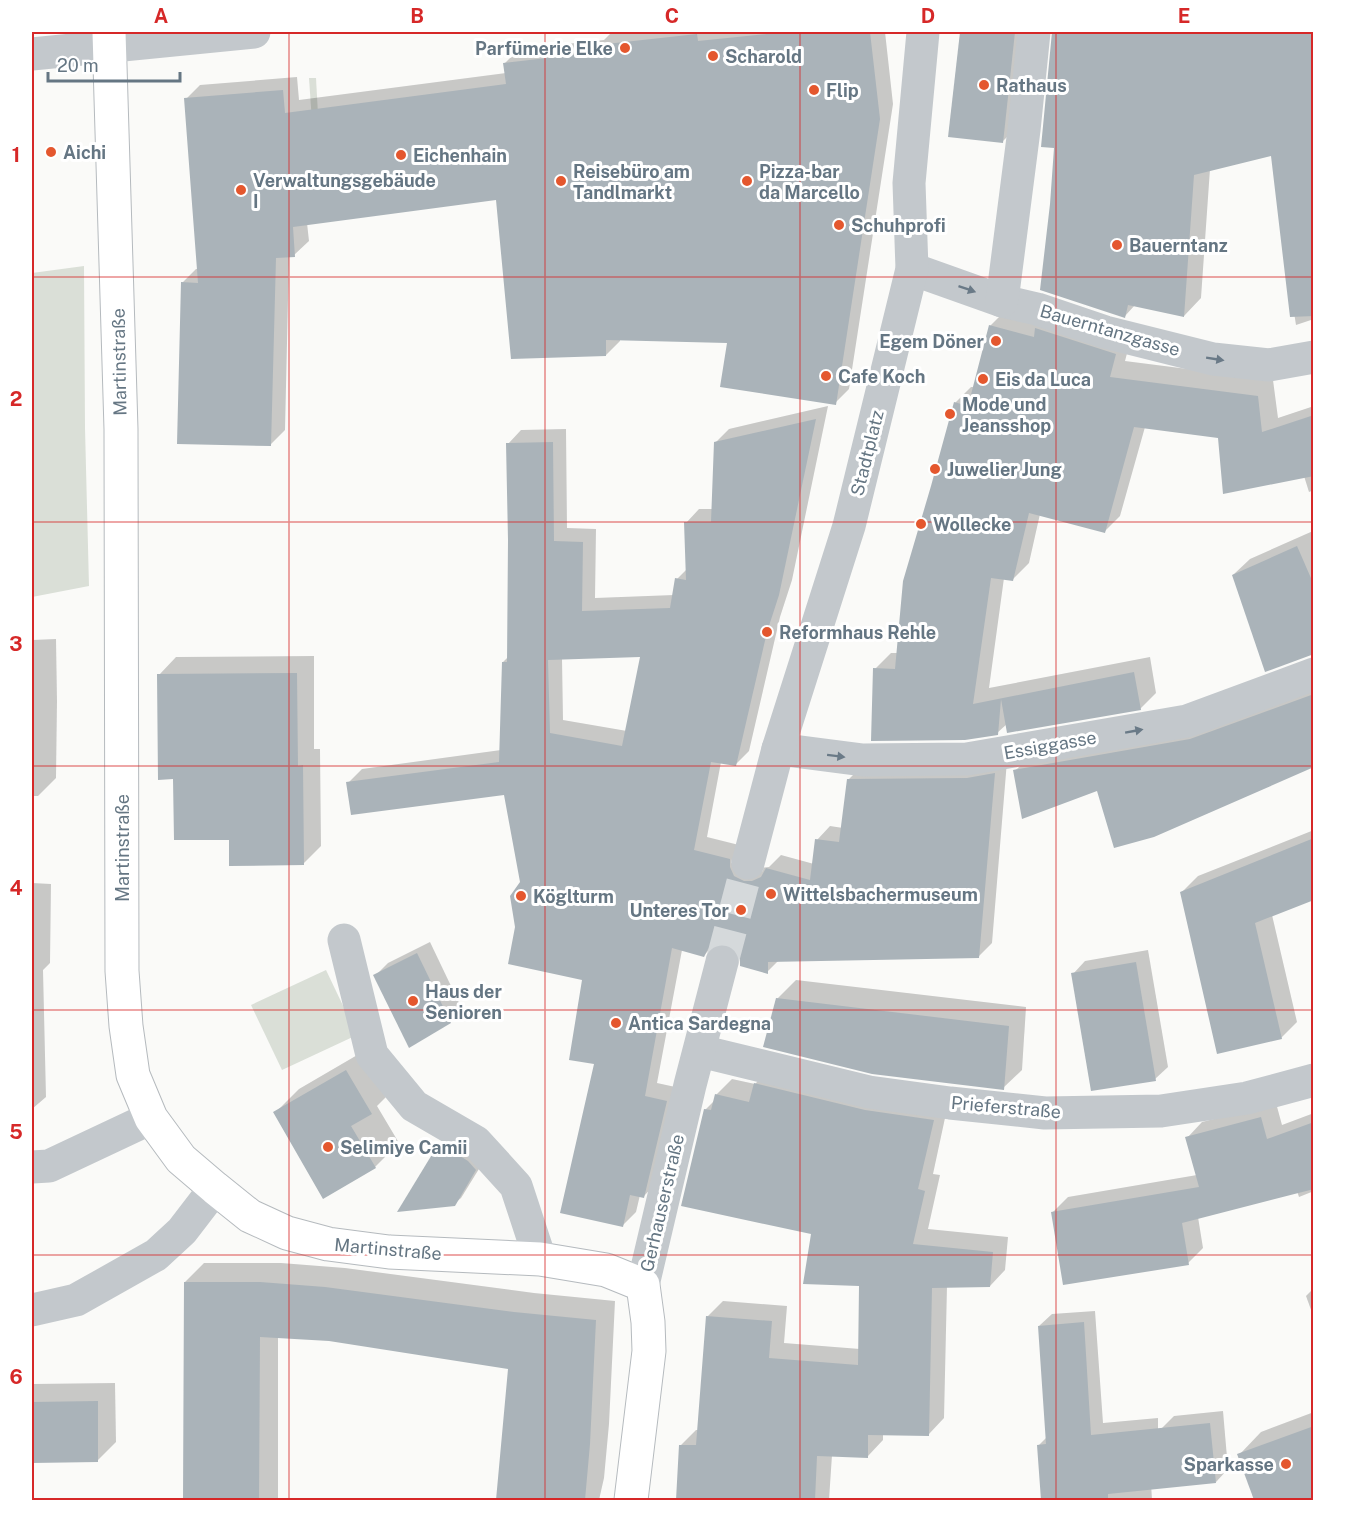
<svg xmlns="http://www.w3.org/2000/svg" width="1345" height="1532" viewBox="0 0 1345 1532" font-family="'Public Sans',sans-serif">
<rect width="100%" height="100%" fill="#fafaf8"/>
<!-- green -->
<g fill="#dadfd7">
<path d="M 309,78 L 316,78 L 320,151 L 314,151 Z"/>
<path d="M 84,266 L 85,428 L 89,586 L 32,597 L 32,273 Z"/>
<path d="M 326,970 L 357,1035 L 282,1070 L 251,1005 Z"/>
</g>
<!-- shadow -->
<g fill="#0003" fill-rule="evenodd">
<path d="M 612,32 L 885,32 L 893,104 L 849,389 L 835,403 L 729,341 L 620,339 L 620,341 L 606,355 L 497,199 L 307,223 L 309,241 L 294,255 L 289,256 L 285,430 L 271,444 L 182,283 L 196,269 L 199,269 L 186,99 L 200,85 L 297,77 L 299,100 L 506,73 L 505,63 L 519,49 L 604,40 Z"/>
<path d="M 961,32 L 1031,32 L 1021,123 L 1003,141 L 950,135 Z"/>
<path d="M 1054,32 L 1314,32 L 1314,319 L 1296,325 L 1284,249 L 1272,154 L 1210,169 L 1201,298 L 1184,316 L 1135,305 L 1125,316 L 1051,204 L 1056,147 Z"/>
<path d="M 1006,310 L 1131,338 L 1125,361 L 1273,380 L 1278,418 L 1314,406 L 1314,490 L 1309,492 L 1304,476 L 1219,437 L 1145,427 L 1120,516 L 1104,532 L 1040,514 L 1029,563 L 1013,579 L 1004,578 L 989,688 L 1150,657 L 1156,693 L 1140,709 L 1007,724 L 997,733 L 875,669 L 891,653 L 898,653 L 955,403 L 971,387 L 974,387 L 990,326 Z"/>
<path d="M 828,406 L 792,580 L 780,617 L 749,751 L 735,765 L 721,762 L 707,837 L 743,846 L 758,868 L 769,867 L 781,855 L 814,864 L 817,840 L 830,826 L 843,828 L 848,780 L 862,766 L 1007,761 L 992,943 L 978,957 L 779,960 L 767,972 L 741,956 L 736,947 L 728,943 L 716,943 L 704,955 L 682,950 L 657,1083 L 680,1088 L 657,1182 L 644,1196 L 640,1195 L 636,1212 L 623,1225 L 596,1063 L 584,979 L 516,927 L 521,882 L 506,793 L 348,783 L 362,769 L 501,750 L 503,662 L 508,657 L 508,444 L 521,430 L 566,429 L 567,528 L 596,529 L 595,598 L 674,595 L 677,579 L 687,569 L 686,523 L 699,509 L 713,509 L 715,443 L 729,429 ZM 642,655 L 627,731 L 563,720 L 562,658 Z"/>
<path d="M 1313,531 L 1314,654 L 1307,655 L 1233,575 L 1250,559 Z"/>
<path d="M 56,639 L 57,701 L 56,778 L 38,796 L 32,796 L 32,640 Z"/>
<path d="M 314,656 L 314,749 L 320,749 L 321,846 L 303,864 L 175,778 L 159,675 L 176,657 Z"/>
<path d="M 1314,685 L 1314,765 L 1098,789 L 1015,771 L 1031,755 Z"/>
<path d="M 1314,830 L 1314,898 L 1272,915 L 1297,1022 L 1281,1038 L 1182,892 L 1198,876 Z"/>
<path d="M 32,883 L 51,884 L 50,963 L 43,970 L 46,1097 L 32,1109 Z"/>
<path d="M 430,942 L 462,1009 L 450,1022 L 375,976 L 388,963 Z"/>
<path d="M 1148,950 L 1168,1067 L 1155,1079 L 1073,974 L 1085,961 Z"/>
<path d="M 796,980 L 1026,1007 L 1022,1070 L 1003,1088 L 777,999 Z"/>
<path d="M 371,1047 L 394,1089 L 377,1106 L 399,1143 L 375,1167 L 275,1113 L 299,1089 Z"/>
<path d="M 771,1068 L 948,1104 L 933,1174 L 940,1175 L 928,1229 L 1008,1237 L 1005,1270 L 990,1286 L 947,1286 L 944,1418 L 929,1434 L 883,1433 L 883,1440 L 868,1456 L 832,1455 L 829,1500 L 678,1500 L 681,1445 L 696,1430 L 699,1430 L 707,1317 L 723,1301 L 787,1306 L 784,1343 L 860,1349 L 860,1284 L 812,1233 L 705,1110 L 716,1099 L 716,1095 L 732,1079 L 755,1084 Z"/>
<path d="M 1276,1103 L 1282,1125 L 1314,1113 L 1314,1191 L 1299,1197 L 1297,1191 L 1198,1217 L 1203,1248 L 1188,1263 L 1052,1213 L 1068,1197 L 1197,1175 L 1187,1138 L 1202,1122 Z"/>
<path d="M 446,1138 L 482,1164 L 461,1198 L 454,1204 L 440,1144 Z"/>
<path d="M 204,1263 L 281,1263 L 345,1268 L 534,1293 L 615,1301 L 609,1424 L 604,1478 L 599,1500 L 497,1500 L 509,1368 L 329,1340 L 278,1337 L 278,1500 L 185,1500 L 185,1282 Z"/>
<path d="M 1314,1288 L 1314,1318 L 1306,1296 Z"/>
<path d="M 1095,1311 L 1103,1423 L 1158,1418 L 1158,1476 L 1151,1483 L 1152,1500 L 1042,1500 L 1039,1445 L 1047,1437 L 1039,1326 L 1052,1314 Z"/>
<path d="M 115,1383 L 116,1442 L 98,1460 L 32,1461 L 32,1384 Z"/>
<path d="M 1223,1411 L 1228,1469 L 1216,1482 L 1161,1429 L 1174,1416 Z"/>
<path d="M 1314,1412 L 1314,1500 L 1255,1500 L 1239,1455 L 1261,1432 Z"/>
</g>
<!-- building -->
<g fill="#aab3b9" fill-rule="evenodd">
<path d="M 786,32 L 870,32 L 880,119 L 836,405 L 720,387 L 727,343 L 606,340 L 606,356 L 511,359 L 496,200 L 293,227 L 295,257 L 276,258 L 271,446 L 177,444 L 181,282 L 198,283 L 184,98 L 283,90 L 285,113 L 506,84 L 503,63 L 598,52 L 597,45 L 697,34 L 698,41 Z"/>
<path d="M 960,32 L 1015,32 L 1003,143 L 948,137 Z"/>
<path d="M 1052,32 L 1314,32 L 1314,316 L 1290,317 L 1271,156 L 1194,175 L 1184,317 L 1128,305 L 1125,318 L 1040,290 L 1050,204 L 1054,148 L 1041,147 Z"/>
<path d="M 989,325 L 1034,337 L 1035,328 L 1116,354 L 1110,377 L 1258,396 L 1262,432 L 1314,415 L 1314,476 L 1223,494 L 1218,438 L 1134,427 L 1105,533 L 1029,513 L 1013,581 L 991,578 L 973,704 L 1134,672 L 1141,710 L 1007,733 L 1001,699 L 998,735 L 965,740 L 871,741 L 873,668 L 895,669 L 903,581 L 931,486 L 954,402 L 968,406 Z"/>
<path d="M 816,419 L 779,595 L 767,632 L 736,766 L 711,762 L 694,850 L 730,859 L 730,867 L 734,876 L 744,881 L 752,881 L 761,877 L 766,868 L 810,880 L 815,839 L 839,842 L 847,779 L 967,778 L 995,773 L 979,958 L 768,962 L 768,974 L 740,966 L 740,956 L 735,948 L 727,944 L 716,944 L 708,949 L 704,957 L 672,948 L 645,1096 L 667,1101 L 644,1198 L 630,1195 L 623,1227 L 560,1213 L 594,1064 L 569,1060 L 582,980 L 508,964 L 515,927 L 510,896 L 520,882 L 504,795 L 351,815 L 346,782 L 499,762 L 502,662 L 507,662 L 508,540 L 506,443 L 553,442 L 554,541 L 583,542 L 582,611 L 670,608 L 675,578 L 686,580 L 684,522 L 711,522 L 714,442 ZM 640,657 L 622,746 L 550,733 L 548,660 Z"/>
<path d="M 1297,546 L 1314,585 L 1314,654 L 1265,672 L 1232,575 Z"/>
<path d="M 297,673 L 298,766 L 303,765 L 304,865 L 229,866 L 229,840 L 174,840 L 173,779 L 158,780 L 157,674 Z"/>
<path d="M 1314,694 L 1314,767 L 1154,837 L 1114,848 L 1097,791 L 1022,819 L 1013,770 L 1190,739 Z"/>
<path d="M 1314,838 L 1314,900 L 1255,923 L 1282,1039 L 1217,1054 L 1180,892 Z"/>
<path d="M 417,953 L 451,1023 L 409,1048 L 373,975 Z"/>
<path d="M 1136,962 L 1156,1081 L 1091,1091 L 1071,973 Z"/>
<path d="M 776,998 L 1009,1026 L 1004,1090 L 872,1074 L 763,1047 Z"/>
<path d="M 346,1070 L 372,1114 L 351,1126 L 376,1168 L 323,1199 L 273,1112 Z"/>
<path d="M 754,1083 L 865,1110 L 934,1120 L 918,1189 L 925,1191 L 913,1244 L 993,1252 L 990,1287 L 932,1288 L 929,1436 L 868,1435 L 868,1458 L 817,1456 L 815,1500 L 676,1500 L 679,1445 L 696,1445 L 706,1316 L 772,1321 L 769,1358 L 858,1365 L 859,1286 L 803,1284 L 811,1234 L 681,1206 L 704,1109 L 711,1110 L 715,1094 L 749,1102 Z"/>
<path d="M 1261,1117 L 1267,1139 L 1314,1122 L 1314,1189 L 1182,1223 L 1189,1265 L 1063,1285 L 1051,1212 L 1199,1187 L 1185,1137 Z"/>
<path d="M 439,1143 L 468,1161 L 476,1170 L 455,1206 L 397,1212 Z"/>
<path d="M 184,1282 L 260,1282 L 325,1287 L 514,1312 L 596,1320 L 590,1444 L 585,1500 L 496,1500 L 508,1369 L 329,1341 L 260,1337 L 259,1500 L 183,1500 Z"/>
<path d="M 1084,1322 L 1091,1435 L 1210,1423 L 1216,1483 L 1108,1494 L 1108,1500 L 1041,1500 L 1037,1445 L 1046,1444 L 1038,1326 Z"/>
<path d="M 98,1401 L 98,1462 L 32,1463 L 32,1402 Z"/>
<path d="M 1314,1426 L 1314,1500 L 1254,1500 L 1237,1454 Z"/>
</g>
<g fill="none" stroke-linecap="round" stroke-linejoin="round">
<!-- minor-tunnel -->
<path stroke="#d5d9db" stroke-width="33" stroke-dasharray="33 16" stroke-linecap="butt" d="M 722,962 L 748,863"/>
<!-- major casing -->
<g stroke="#b5babe" stroke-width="35">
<path id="major" d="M 109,32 L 121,429 L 122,971 L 126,1026 L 133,1075 L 151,1118 L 181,1159 L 215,1188 L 250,1216 L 287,1233 L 328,1244 L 389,1252 L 540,1259 L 606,1270 L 643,1285 L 648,1322 L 649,1351 L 631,1500"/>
</g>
<!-- minor -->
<g stroke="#c3c8cc" stroke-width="33">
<path d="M 32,54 L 254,32"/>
<path d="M 912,269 L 1002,301 L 1037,309 L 1105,332 L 1213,359 L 1269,365 L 1314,357"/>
<path d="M 1002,301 L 1024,130 L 1034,32"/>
<path d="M 778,749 L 863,760 L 967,759 L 1187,721 L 1314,674"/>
<path d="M 748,863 L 778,749 L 849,526 L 912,269 L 909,183 L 923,32"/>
<path d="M 344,940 L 372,1055 L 414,1106 L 476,1142 L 516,1186 L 540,1259"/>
<path d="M 700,1051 L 869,1092 L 950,1103 L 1045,1113 L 1161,1111 L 1247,1098 L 1314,1080"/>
<path d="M 32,1167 L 49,1166 L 151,1118"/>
<path d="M 643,1285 L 690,1085 L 722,962"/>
<path d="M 32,1310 L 76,1300 L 156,1255 L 182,1231 L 215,1188"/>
</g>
<!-- major -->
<use href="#major" stroke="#fff" stroke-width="33"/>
</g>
<!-- one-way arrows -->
<defs><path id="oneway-solid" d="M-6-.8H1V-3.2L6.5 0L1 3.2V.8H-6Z" transform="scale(1.5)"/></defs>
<g fill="#6a7a87">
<use href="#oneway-solid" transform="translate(967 289) rotate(19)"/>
<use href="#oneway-solid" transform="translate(1215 359) rotate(9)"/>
<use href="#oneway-solid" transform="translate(1134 731) rotate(-10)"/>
<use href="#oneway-solid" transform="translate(836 756) rotate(7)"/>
</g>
<!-- grid -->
<path fill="none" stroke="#d62828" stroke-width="1.5" stroke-opacity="0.55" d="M 289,32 L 289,1500M 545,32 L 545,1500M 800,32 L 800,1500M 1056,32 L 1056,1500M 32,277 L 1314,277M 32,522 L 1314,522M 32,766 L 1314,766M 32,1010 L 1314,1010M 32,1255 L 1314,1255"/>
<!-- markers -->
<g fill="#e4572e" stroke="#fff" stroke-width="2">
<circle cx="625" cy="48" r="6"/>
<circle cx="713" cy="56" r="6"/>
<circle cx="984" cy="85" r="6"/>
<circle cx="814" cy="90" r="6"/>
<circle cx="51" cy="152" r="6"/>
<circle cx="401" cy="155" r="6"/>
<circle cx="561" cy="181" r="6"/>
<circle cx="747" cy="181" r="6"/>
<circle cx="241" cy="190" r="6"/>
<circle cx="839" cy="225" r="6"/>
<circle cx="1117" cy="245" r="6"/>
<circle cx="996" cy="341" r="6"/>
<circle cx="826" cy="376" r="6"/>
<circle cx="983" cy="379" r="6"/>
<circle cx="950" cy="414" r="6"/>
<circle cx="935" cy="469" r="6"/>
<circle cx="921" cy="524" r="6"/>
<circle cx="767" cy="632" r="6"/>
<circle cx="771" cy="894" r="6"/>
<circle cx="521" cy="896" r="6"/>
<circle cx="741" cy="910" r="6"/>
<circle cx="413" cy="1001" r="6"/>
<circle cx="616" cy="1023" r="6"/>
<circle cx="328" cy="1147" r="6"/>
<circle cx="1286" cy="1464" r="6"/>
</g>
<g text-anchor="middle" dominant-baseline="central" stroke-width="6" stroke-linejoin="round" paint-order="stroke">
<!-- poi labels -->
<g font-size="18" font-weight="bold" fill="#657683" stroke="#fff" text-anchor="start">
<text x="613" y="48" text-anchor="end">Parfümerie Elke</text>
<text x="725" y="56">Scharold</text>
<text x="996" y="85">Rathaus</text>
<text x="826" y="90">Flip</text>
<text x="63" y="152">Aichi</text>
<text x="413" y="155">Eichenhain</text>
<text x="573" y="171">Reisebüro am<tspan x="573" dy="21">Tandlmarkt</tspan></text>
<text x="759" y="171">Pizza-bar<tspan x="759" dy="21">da Marcello</tspan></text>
<text x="253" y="180">Verwaltungsgebäude<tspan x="253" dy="21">I</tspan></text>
<text x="851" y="225">Schuhprofi</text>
<text x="1129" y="245">Bauerntanz</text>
<text x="984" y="341" text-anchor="end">Egem Döner</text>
<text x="838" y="376">Cafe Koch</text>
<text x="995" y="379">Eis da Luca</text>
<text x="962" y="404">Mode und<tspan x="962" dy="21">Jeansshop</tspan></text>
<text x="947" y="469">Juwelier Jung</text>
<text x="933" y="524">Wollecke</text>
<text x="779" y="632">Reformhaus Rehle</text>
<text x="783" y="894">Wittelsbachermuseum</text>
<text x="533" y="896">Köglturm</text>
<text x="729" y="910" text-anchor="end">Unteres Tor</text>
<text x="425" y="991">Haus der<tspan x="425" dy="21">Senioren</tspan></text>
<text x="628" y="1023">Antica Sardegna</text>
<text x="340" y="1147">Selimiye Camii</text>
<text x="1274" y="1464" text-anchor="end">Sparkasse</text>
</g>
<!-- street labels -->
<g font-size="18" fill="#657683" stroke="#fff">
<text transform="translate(1110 330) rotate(16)">Bauerntanzgasse</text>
<text transform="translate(119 362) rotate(-91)">Martinstraße</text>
<text transform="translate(867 453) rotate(-76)">Stadtplatz</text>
<text transform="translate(1050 745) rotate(-10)">Essiggasse</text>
<text transform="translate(122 848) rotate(-90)">Martinstraße</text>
<text transform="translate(1006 1107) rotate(5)">Prieferstraße</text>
<text transform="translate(662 1203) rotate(-77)">Gerhauserstraße</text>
<text transform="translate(388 1249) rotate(5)">Martinstraße</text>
</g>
</g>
<!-- border -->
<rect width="1345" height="1532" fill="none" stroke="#ffffff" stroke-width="66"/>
<!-- scale -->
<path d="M48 72v9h132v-9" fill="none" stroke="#657683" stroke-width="3"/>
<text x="57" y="72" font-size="18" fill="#657683" stroke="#ffffff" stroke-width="4.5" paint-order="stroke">20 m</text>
<rect x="33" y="33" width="1279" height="1466" fill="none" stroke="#d62828" stroke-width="2"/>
<g font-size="20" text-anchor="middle" font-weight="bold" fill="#d62828">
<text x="161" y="23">A</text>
<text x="417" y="23">B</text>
<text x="672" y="23">C</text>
<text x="928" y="23">D</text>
<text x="1184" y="23">E</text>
<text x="16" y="162">1</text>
<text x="16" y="406">2</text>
<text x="16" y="651">3</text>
<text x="16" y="895">4</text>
<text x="16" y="1139">5</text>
<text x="16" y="1384">6</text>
</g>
</svg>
